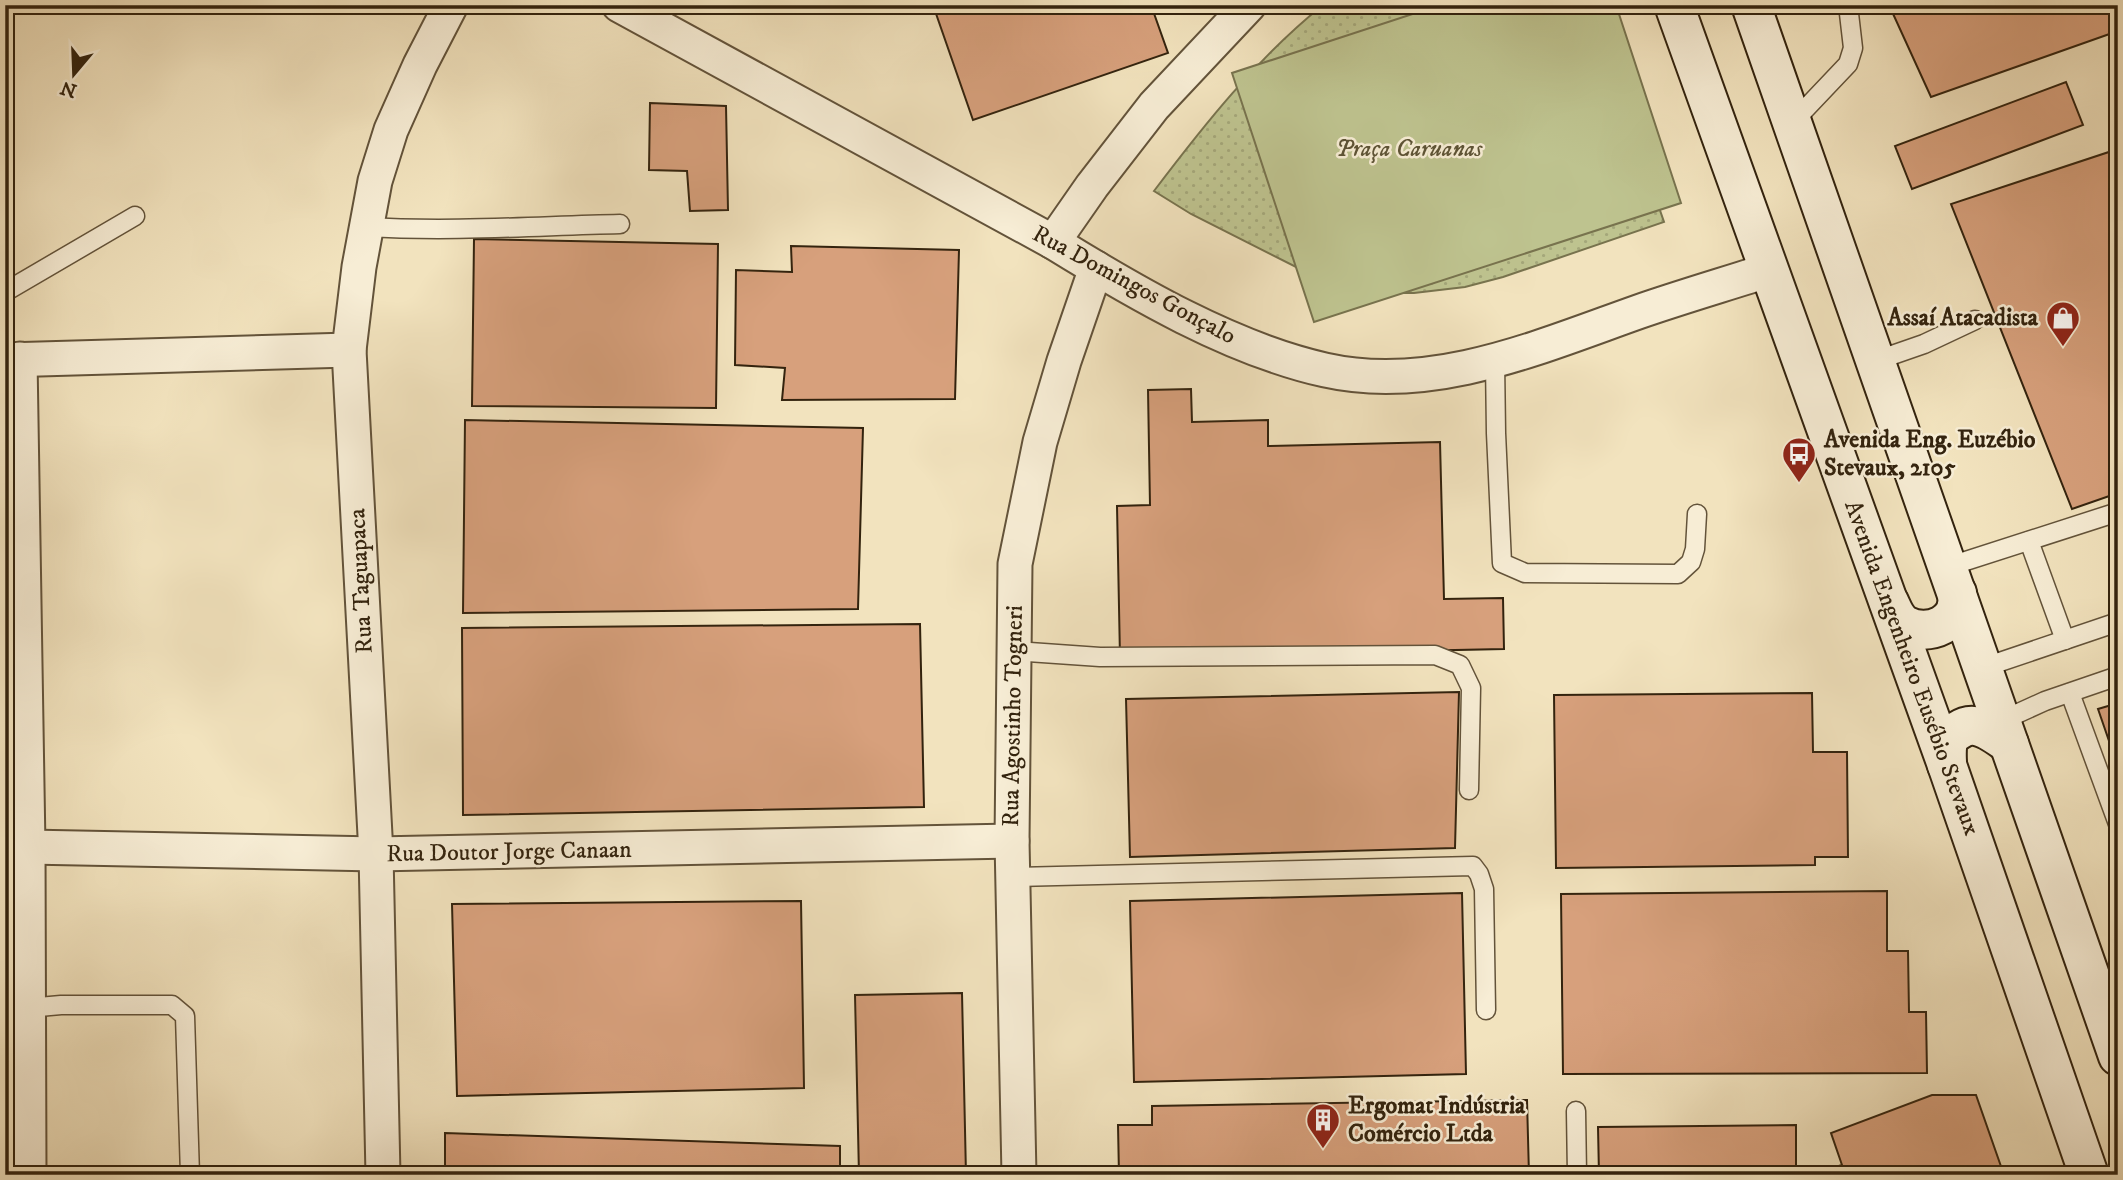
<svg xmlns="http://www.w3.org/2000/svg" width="2123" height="1180" viewBox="0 0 2123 1180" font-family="'IM FELL DW Pica',serif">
<defs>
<pattern id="grass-dots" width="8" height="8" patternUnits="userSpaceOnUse" patternTransform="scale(1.75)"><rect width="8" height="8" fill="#bec38f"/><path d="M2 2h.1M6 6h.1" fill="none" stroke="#a4a77a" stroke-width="1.8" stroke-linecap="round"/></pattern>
</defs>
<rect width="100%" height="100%" fill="#f2e3be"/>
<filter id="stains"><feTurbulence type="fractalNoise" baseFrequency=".00286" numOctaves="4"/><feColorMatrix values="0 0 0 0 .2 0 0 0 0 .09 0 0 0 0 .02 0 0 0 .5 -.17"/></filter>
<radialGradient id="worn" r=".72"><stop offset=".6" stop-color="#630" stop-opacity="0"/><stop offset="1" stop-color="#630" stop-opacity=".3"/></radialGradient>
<!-- grass -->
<path fill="url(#grass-dots)" stroke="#78734e" stroke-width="2" d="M 1323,5 L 1589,5 L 1664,222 L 1503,277 L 1465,287 L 1414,293 L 1398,293 L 1306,272 L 1191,214 L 1154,191 C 1204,125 1257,58 1323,5 Z"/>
<!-- pitch -->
<path fill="#bec38f" stroke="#78734e" stroke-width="2" d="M 1440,5 L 1616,5 L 1681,203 L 1314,322 L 1232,73 Z"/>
<!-- building -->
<g fill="#d7a07c" stroke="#33230e" stroke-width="2">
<path d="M 933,5 L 1151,5 L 1168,53 L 973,120 Z"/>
<path d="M 1889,5 L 2118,5 L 2118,31 L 1931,97 Z"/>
<path d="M 2066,82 L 2083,125 L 1912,189 L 1895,146 Z"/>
<path d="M 650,103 L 726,106 L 728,210 L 690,211 L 687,171 L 649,170 Z"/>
<path d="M 2118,149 L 2118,493 L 2072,509 L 1951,204 Z"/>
<path d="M 474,239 L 718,244 L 716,408 L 472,406 Z"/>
<path d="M 791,246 L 959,250 L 955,399 L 782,400 L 785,368 L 735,365 L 736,270 L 792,272 Z"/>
<path d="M 1191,389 L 1192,422 L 1268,420 L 1268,446 L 1440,442 L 1444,599 L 1503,598 L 1504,649 L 1120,657 L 1117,506 L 1150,505 L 1148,390 Z"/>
<path d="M 465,420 L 863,428 L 858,609 L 463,613 Z"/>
<path d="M 920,624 L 924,807 L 463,815 L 462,628 Z"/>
<path d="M 1459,692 L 1455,848 L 1130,857 L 1126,699 Z"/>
<path d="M 1812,693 L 1813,752 L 1847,752 L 1848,857 L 1815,857 L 1815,865 L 1556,868 L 1554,695 Z"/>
<path d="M 2118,703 L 2118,767 L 2098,709 Z"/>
<path d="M 1887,891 L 1887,951 L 1908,951 L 1909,1012 L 1926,1012 L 1927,1073 L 1563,1074 L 1561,894 Z"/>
<path d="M 1462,893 L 1466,1074 L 1134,1082 L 1130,901 Z"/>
<path d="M 801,901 L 804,1088 L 457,1096 L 452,904 Z"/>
<path d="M 962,993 L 966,1175 L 859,1175 L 855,995 Z"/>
<path d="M 1932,1095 L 1976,1095 L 2004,1175 L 1831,1175 L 1829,1169 L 1842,1165 L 1831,1133 Z"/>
<path d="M 1527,1100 L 1529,1175 L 1119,1175 L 1118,1125 L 1152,1125 L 1152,1106 Z"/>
<path d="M 1796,1125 L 1796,1175 L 1599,1175 L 1598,1127 Z"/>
<path d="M 445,1133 L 840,1146 L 840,1175 L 445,1175 Z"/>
</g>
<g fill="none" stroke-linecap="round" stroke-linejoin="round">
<!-- service casing -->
<g stroke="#63533a" stroke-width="21">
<g id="service">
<path d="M 1792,123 L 1848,64 L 1853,48 L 1848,5"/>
<path d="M 366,227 C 452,232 534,226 620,224"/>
<path d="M 5,292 L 135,216"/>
<path d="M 1495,361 L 1496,433 L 1502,563 L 1525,573 L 1678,574 L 1691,562 L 1695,549 L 1697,514"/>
<path d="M 1875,361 L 1924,344 L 1975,320"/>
<path d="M 2029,541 L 2065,640"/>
<path d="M 1947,567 L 2118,512"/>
<path d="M 1014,651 L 1100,657 L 1435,655 L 1460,665 L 1471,688 L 1469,790"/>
<path d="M 1982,668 L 2118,622"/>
<path d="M 2070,693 L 2118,824"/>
<path d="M 2001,721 L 2045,701 L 2118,676"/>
<path d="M 1013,877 L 1473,866 L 1479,874 L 1484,889 L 1486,1010"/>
<path d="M 28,1008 L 61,1005 L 172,1005 L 185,1016 L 190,1175"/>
<path d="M 1576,1111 L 1577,1175"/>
</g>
</g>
<!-- minor casing -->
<g stroke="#63533a" stroke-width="37">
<g id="minor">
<path d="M 619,5 L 1053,242 C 1134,292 1231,349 1325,370 C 1432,394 1539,347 1638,312 C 1681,297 1726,284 1769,270"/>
<path d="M 1053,242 L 1092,186 L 1154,106 L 1249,5"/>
<path d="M 20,359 L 28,847 L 29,1175"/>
<path d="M 5,360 L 349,350"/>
<path d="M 5,845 L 28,847 L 376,854 L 1012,841"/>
<path d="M 383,1175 L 376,854 L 349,350 L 359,267 L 375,181 L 391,130 L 420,65 L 451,5"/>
<path d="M 1019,1175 L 1012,841 L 1015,564 L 1040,442 L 1064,361 L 1096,268"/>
</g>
</g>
<!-- secondary casing -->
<g stroke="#33230e" stroke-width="42">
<g id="secondary">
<path d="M 1674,5 L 1947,765 L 2089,1175"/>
<path d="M 1751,5 L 2118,1056"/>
<path d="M 1889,602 C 1893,610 1896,620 1905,625 C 1928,638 1963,623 1957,593"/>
<path d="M 1947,765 C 1947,758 1946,749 1948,742 C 1949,737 1954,733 1959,730 C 1976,718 1994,734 2009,744"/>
</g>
</g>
<!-- service -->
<use href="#service" stroke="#f7edd5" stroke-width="18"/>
<!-- minor -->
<use href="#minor" stroke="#f7edd5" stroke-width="33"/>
<!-- secondary -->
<use href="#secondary" stroke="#f7edd5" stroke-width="38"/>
</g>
<!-- icons -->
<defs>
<g id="shop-pin" transform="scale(1.75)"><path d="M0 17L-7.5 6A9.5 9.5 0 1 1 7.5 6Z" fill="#8f2418" stroke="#f7edd5"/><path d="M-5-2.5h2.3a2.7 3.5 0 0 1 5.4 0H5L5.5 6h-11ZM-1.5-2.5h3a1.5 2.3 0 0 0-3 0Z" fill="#fff"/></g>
<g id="bus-pin" transform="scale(1.75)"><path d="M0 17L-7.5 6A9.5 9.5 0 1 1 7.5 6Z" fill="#8f2418" stroke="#f7edd5"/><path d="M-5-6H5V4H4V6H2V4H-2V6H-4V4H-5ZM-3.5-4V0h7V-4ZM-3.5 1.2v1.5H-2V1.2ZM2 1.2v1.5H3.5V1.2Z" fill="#fff"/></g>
<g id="building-pin" transform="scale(1.75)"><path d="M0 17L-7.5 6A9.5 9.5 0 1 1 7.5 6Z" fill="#8f2418" stroke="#f7edd5"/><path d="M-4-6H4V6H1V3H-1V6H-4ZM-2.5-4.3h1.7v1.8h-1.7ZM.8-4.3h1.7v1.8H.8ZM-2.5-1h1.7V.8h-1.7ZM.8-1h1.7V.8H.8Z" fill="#fff"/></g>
</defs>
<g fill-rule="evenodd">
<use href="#shop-pin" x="2063" y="318"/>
<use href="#bus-pin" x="1799" y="454"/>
<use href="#building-pin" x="1323" y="1120"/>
</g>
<g text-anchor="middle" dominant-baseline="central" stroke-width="5" stroke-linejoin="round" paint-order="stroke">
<!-- park labels -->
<g font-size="24" font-style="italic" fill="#5d5335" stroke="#f7edd5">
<text x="1409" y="149">Praça Caruanas</text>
</g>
<!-- street labels -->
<g font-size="24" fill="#33230e" stroke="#f7edd5">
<text transform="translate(1134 285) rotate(28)">Rua Domingos Gonçalo</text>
<text transform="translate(361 581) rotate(-93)">Rua Taguapaca</text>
<text transform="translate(1912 668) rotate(70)">Avenida Engenheiro Eusébio Stevaux</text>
<text transform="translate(1013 716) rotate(-89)">Rua Agostinho Togneri</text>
<text transform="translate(509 852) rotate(-1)">Rua Doutor Jorge Canaan</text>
</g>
<!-- poi labels -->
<g font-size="24" font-weight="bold" fill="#33230e" stroke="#f7edd5" text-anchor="start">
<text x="2038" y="318" text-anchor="end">Assaí Atacadista</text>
<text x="1824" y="440">Avenida Eng. Euzébio<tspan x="1824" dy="28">Stevaux, 2105</tspan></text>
<text x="1348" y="1106">Ergomat Indústria<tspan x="1348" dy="28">Comércio Ltda</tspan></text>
</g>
</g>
<!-- margin -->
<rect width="2123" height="1180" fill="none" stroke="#f2e3be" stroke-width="28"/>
<rect x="7" y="7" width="2109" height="1166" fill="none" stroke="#33230e" stroke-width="3.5"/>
<rect x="14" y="14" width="2095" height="1152" fill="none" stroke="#33230e" stroke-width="2"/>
<!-- north arrow -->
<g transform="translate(74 74) rotate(199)" stroke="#f7edd5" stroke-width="5" paint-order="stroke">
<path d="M0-5L12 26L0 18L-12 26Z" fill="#33230e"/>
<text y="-10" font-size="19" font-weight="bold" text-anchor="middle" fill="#33230e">N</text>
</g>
<rect width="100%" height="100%" filter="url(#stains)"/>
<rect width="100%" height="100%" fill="url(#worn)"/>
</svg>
